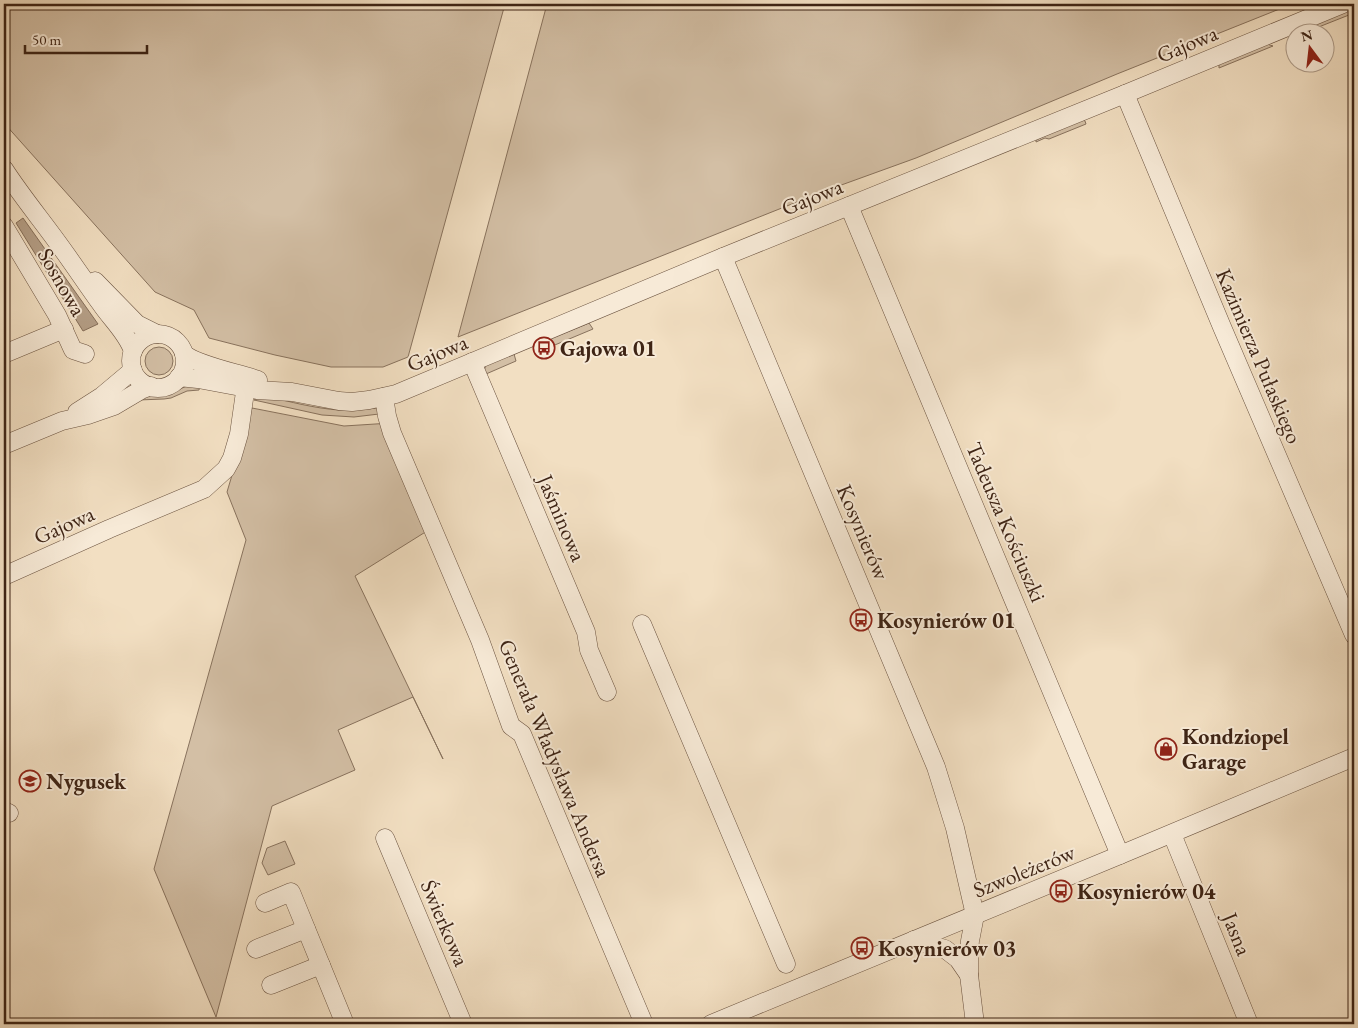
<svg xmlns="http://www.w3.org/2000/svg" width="1358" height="1028" viewBox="0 0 1358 1028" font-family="'EB Garamond',serif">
<rect width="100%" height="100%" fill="#f2dfc2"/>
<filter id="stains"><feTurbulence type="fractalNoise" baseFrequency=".004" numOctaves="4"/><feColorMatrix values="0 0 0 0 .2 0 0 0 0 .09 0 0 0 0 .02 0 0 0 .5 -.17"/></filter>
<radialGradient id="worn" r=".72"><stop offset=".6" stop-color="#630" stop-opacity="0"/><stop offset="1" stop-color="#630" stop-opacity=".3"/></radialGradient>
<!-- green -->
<g fill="#d3bfa5" stroke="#88725d">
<path d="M 4,4 L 505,4 L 408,357 L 383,367 L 331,367 L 275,355 L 209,338 L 194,310 L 155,292 L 4,123 Z"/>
<path d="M 547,4 L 1292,4 L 1117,74 L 916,158 L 822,192 L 458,337 Z"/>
<path d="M 1354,6 L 1354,13 L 1306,32 L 1296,32 L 1295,37 L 1290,39 L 1291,35 L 1296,30 Z"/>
<path d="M 1267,44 L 1273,46 L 1219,68 L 1219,64 Z"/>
<path d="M 1082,119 L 1085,121 L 1086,124 L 1049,139 L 1045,138 L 1036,142 L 1036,140 Z"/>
<path d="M 589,323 L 593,329 L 550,347 L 547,340 Z"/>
<circle cx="159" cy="361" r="14"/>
<path d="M 514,354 L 516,361 L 486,374 L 484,371 L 486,365 Z"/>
<path d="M 187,386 L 200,386 L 199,390 L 187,391 L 171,398 L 164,399 L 138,400 L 149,395 L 168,394 Z"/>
<path d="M 267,396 C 290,402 314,408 338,410 C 351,411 364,409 377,408 L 379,414 L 354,417 L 322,415 L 254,400 L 256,399 Z"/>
<path d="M 252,408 L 344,426 L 391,423 L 427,531 L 355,576 L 443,759 L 413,697 L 338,730 L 355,770 L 272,806 L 216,1017 L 154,869 L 246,540 L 227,492 Z"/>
<path d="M 285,841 L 295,864 L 268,875 L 262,863 L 267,848 Z"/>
</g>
<!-- water -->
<path fill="#b59f87" stroke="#856e59" d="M 23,218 L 98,324 L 83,331 L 16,223 Z"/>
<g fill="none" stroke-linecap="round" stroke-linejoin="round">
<!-- minor casing -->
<g stroke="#6b5340" stroke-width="19">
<g id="minor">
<path d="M 1125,94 L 1222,327 L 1354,635"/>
<path d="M 4,169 C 22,197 44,223 63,250 C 76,268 88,286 101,304 C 111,319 127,333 133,351"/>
<path d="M 849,206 L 1120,855"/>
<path d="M 4,226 L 57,315 L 73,350 L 85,354"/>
<path d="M 723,257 L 936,767 L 955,828 L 975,915 L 970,941 L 969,951 L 969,975 L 975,1024"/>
<path d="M 95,281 L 137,324 L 157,334"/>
<circle cx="158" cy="361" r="27"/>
<path d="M 4,354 L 64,329"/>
<path d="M 184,354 C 199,366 239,373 258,380"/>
<path d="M 472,362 L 586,632 L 589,650 L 607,692"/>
<path d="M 179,377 L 198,379 L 257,390 L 292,392 L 339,401 L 352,402 L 369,400 L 396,394 L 723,257 L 1125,94 L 1343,4"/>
<path d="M 384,397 L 387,416 L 392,433 L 480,640 L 511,726 L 522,734 L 644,1024"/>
<path d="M 77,412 L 102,396 L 133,370"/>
<path d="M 4,445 L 62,421 L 88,415 L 114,406 L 141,390 L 151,386"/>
<path d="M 4,576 L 109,529 L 204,489 L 226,469 L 232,458 L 239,434 L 247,378"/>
<path d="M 642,624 L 786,964"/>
<path d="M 4,811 L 9,813"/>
<path d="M 1172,834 L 1249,1024"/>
<path d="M 385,838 L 463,1024"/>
<path d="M 265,903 L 291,892 L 345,1024"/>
<path d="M 914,940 L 945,949 L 958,959 L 969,975"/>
<path d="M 256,949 L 306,929"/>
<path d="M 271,985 L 321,965"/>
<path d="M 711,1024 L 1120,855 L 1354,757"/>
</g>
</g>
<!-- minor -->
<use href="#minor" stroke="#f7ead7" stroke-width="18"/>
</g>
<!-- icons -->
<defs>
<g id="bus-ring" transform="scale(1.125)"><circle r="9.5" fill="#f7ead7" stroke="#8f2418" stroke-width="1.5"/><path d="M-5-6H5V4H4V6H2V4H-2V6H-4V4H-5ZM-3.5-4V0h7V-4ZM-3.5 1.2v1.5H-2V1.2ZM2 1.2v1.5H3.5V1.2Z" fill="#8f2418"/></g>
<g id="shop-ring" transform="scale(1.125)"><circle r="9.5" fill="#f7ead7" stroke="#8f2418" stroke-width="1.5"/><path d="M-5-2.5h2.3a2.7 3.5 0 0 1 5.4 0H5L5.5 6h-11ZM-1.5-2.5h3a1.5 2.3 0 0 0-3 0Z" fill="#8f2418"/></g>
<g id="school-ring" transform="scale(1.125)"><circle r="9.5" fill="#f7ead7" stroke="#8f2418" stroke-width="1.5"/><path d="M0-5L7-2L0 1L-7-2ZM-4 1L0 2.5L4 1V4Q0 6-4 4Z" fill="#8f2418"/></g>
</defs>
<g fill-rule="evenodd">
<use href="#bus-ring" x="544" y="348"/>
<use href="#bus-ring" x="861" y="620"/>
<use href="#shop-ring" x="1166" y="749"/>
<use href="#school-ring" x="30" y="781"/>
<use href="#bus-ring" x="1061" y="891"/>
<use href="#bus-ring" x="862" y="948"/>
</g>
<g text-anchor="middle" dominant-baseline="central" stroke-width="4" stroke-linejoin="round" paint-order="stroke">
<!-- street labels -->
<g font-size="22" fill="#3e2415" stroke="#f7ead7">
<text transform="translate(1187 44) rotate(-23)">Gajowa</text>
<text transform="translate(812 197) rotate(-22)">Gajowa</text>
<text transform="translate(62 282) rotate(60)">Sosnowa</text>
<text transform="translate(437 353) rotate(-23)">Gajowa</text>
<text transform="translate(1259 356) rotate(67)">Kazimierza Pułaskiego</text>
<text transform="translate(562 518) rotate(67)">Jaśminowa</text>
<text transform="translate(1006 522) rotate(67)">Tadeusza Kościuszki</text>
<text transform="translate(64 525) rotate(-24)">Gajowa</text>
<text transform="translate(863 532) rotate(67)">Kosynierów</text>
<text transform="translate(555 758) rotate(67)">Generała Władysława Andersa</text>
<text transform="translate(1024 871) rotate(-22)">Szwoleżerów</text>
<text transform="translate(445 923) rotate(67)">Świerkowa</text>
<text transform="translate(1237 934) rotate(68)">Jasna</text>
</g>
<!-- poi labels -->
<g font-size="22" font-weight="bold" fill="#3e2415" stroke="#f7ead7" text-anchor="start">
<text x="560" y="348">Gajowa 01</text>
<text x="877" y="620">Kosynierów 01</text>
<text x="1182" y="736">Kondziopel<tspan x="1182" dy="25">Garage</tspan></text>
<text x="46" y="781">Nygusek</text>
<text x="1077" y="891">Kosynierów 04</text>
<text x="878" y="948">Kosynierów 03</text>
</g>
</g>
<!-- margin -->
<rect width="1358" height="1028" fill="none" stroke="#f2dfc2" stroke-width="20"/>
<rect x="5" y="5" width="1348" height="1018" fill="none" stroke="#3e2415" stroke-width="2.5"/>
<rect x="10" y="10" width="1338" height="1008" fill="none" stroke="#3e2415"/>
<!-- north arrow -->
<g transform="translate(1310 48) rotate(345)"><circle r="24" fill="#f7ead7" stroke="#ad9b89"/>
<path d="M0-4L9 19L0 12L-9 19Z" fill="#8f2418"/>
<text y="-8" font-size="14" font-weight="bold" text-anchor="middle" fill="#3e2415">N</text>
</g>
<!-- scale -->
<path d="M25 45v8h122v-8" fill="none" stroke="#3e2415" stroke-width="2.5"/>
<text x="32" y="45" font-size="15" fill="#3e2415" stroke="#f7ead7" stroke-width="4" paint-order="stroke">50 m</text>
<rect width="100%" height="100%" filter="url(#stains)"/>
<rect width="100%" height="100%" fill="url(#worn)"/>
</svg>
